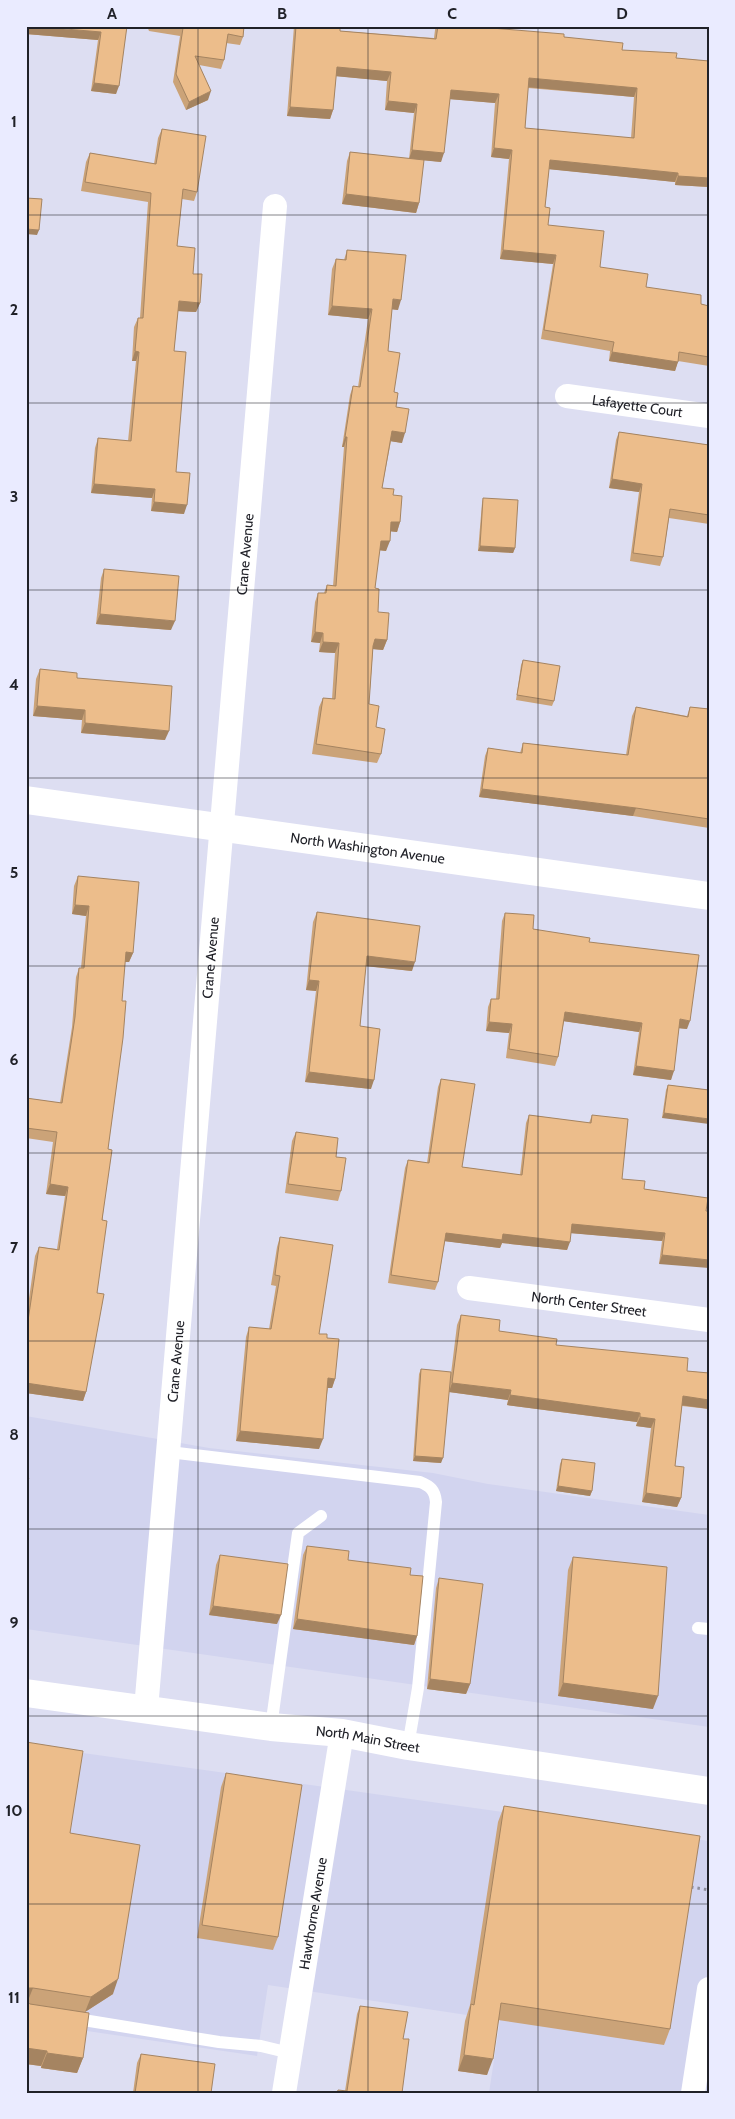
<svg xmlns="http://www.w3.org/2000/svg" width="735" height="2119" viewBox="0 0 735 2119" font-family="Cabin,sans-serif">
<rect width="100%" height="100%" fill="#dddef2"/>
<!-- built -->
<g fill="#d2d4ef">
<path d="M 26,1416 L 209,1448 L 433,1473 L 488,1484 L 709,1515 L 709,1727 L 26,1629 Z"/>
<path d="M 26,1745 L 709,1841 L 709,2093 L 489,2093 L 500,2020 L 268,1985 L 257,2056 L 26,2022 Z"/>
</g>
<g fill="none" stroke-linecap="round" stroke-linejoin="round">
<!-- path -->
<path stroke="#8d8e9c" stroke-width="3" stroke-dasharray="2.5 4" stroke-linecap="butt" d="M 691,1887 L 709,1890"/>
<!-- lane -->
<g stroke="#fff" stroke-width="12">
<path d="M 169,1452 L 420,1482 C 430,1486 435,1490 436,1502 L 418,1688 L 408,1746"/>
<path d="M 698,1628 L 709,1629"/>
<path d="M 271,1727 L 298,1533 L 321,1516"/>
<path d="M 71,2018 L 219,2042 L 261,2046 L 290,2053"/>
</g>
<!-- street -->
<g stroke="#fff" stroke-width="24">
<path id="s1" d="M 567,396 L 709,416"/>
<path id="s2" d="M 469,1288 L 709,1320"/>
<path id="s3" d="M 146,1709 L 275,206"/>
<path id="s4" d="M 284,2093 L 342,1733"/>
<path d="M 693,2093 L 709,1989"/>
</g>
<!-- secondary -->
<g stroke="#fff" stroke-width="28">
<path id="s5" d="M 26,800 L 709,896"/>
<path id="s6" d="M 26,1693 L 271,1727 L 342,1733 L 408,1746 L 709,1791"/>
</g>
</g>
<!-- wall -->
<g fill="#cba378" fill-rule="evenodd">
<path d="M 127,26 L 116,94 L 91,91 L 98,40 L 26,34 Z"/>
<path d="M 147,26 L 244,26 L 243,37 L 240,45 L 226,43 L 224,60 L 221,69 L 199,65 L 208,100 L 186,110 L 173,82 L 180,36 L 149,31 Z"/>
<path d="M 294,26 L 340,26 L 340,31 L 434,38 L 435,30 L 436,26 L 467,26 L 564,37 L 622,50 L 676,58 L 709,61 L 709,187 L 675,185 L 675,182 L 549,169 L 545,207 L 548,225 L 600,267 L 646,287 L 701,304 L 709,306 L 709,366 L 678,361 L 675,371 L 609,361 L 610,351 L 541,339 L 553,264 L 500,259 L 509,159 L 491,157 L 495,103 L 450,99 L 441,162 L 415,159 L 419,203 L 416,213 L 342,204 L 347,161 L 350,152 L 409,159 L 414,113 L 385,110 L 387,81 L 336,76 L 333,110 L 330,119 L 287,116 ZM 528,88 L 634,97 L 631,138 L 525,128 Z"/>
<path d="M 162,129 L 197,192 L 194,201 L 182,199 L 177,246 L 193,274 L 200,303 L 196,312 L 178,311 L 174,351 L 176,472 L 184,514 L 151,511 L 152,498 L 91,493 L 95,448 L 98,438 L 128,441 L 136,361 L 132,361 L 134,327 L 138,318 L 140,318 L 148,202 L 81,191 L 86,162 L 90,153 L 154,164 L 158,138 Z"/>
<path d="M 347,250 L 398,310 L 392,309 L 388,351 L 396,407 L 402,443 L 391,441 L 382,488 L 393,495 L 400,522 L 397,532 L 390,531 L 386,551 L 379,550 L 375,588 L 378,612 L 387,640 L 383,650 L 373,649 L 369,704 L 376,727 L 381,754 L 377,763 L 312,754 L 319,707 L 323,698 L 332,699 L 335,653 L 319,652 L 320,643 L 311,642 L 315,602 L 318,593 L 324,593 L 327,585 L 333,586 L 344,447 L 342,447 L 350,395 L 353,386 L 358,387 L 368,319 L 328,315 L 332,269 L 336,259 L 344,260 Z"/>
<path d="M 619,432 L 709,445 L 709,524 L 669,518 L 663,557 L 660,566 L 630,561 L 639,492 L 609,488 L 616,440 Z"/>
<path d="M 483,498 L 515,548 L 513,553 L 478,551 L 482,503 Z"/>
<path d="M 104,569 L 171,630 L 96,624 L 101,578 Z"/>
<path d="M 523,660 L 554,701 L 552,706 L 516,700 L 521,665 Z"/>
<path d="M 40,669 L 77,678 L 165,740 L 81,733 L 82,720 L 33,716 L 36,679 Z"/>
<path d="M 636,707 L 687,716 L 690,707 L 709,709 L 709,828 L 633,816 L 479,797 L 485,756 L 488,748 L 520,753 L 523,743 L 626,755 L 632,716 Z"/>
<path d="M 78,876 L 133,953 L 129,962 L 125,962 L 108,1149 L 97,1293 L 86,1392 L 83,1401 L 26,1393 L 26,1320 L 35,1256 L 39,1247 L 57,1249 L 65,1196 L 46,1194 L 53,1142 L 26,1138 L 26,1098 L 60,1103 L 72,1027 L 76,977 L 79,968 L 81,968 L 86,916 L 72,914 L 74,886 Z"/>
<path d="M 317,912 L 412,971 L 366,966 L 360,1026 L 371,1089 L 305,1082 L 316,991 L 306,990 L 313,922 Z"/>
<path d="M 505,913 L 533,929 L 589,942 L 687,1029 L 679,1028 L 671,1080 L 633,1075 L 639,1032 L 564,1021 L 558,1057 L 555,1066 L 506,1058 L 509,1033 L 486,1031 L 488,1007 L 491,999 L 496,999 L 502,921 Z"/>
<path d="M 441,1079 L 462,1167 L 520,1175 L 526,1123 L 529,1115 L 589,1123 L 592,1115 L 622,1179 L 644,1189 L 708,1198 L 659,1264 L 662,1241 L 571,1233 L 567,1250 L 502,1243 L 500,1248 L 445,1241 L 438,1282 L 435,1290 L 388,1283 L 405,1168 L 408,1160 L 427,1163 L 438,1087 Z"/>
<path d="M 668,1085 L 709,1090 L 662,1118 L 666,1090 Z"/>
<path d="M 296,1132 L 336,1157 L 341,1191 L 338,1201 L 285,1193 L 292,1141 Z"/>
<path d="M 280,1237 L 319,1334 L 327,1338 L 335,1379 L 332,1388 L 328,1388 L 319,1449 L 236,1441 L 246,1337 L 249,1327 L 269,1329 L 276,1286 L 271,1285 L 277,1247 Z"/>
<path d="M 461,1315 L 499,1331 L 556,1345 L 687,1371 L 709,1373 L 709,1409 L 682,1406 L 675,1466 L 681,1498 L 677,1507 L 642,1502 L 651,1428 L 636,1426 L 637,1422 L 507,1405 L 508,1400 L 449,1392 L 441,1463 L 413,1461 L 419,1374 L 421,1369 L 449,1390 L 457,1325 Z"/>
<path d="M 562,1459 L 592,1491 L 590,1496 L 556,1491 L 560,1464 Z"/>
<path d="M 307,1546 L 348,1560 L 410,1575 L 417,1636 L 414,1645 L 293,1629 L 303,1555 Z"/>
<path d="M 220,1555 L 277,1624 L 209,1615 L 216,1565 Z"/>
<path d="M 573,1557 L 653,1709 L 558,1696 L 568,1570 Z"/>
<path d="M 439,1578 L 470,1684 L 466,1694 L 427,1689 L 436,1588 Z"/>
<path d="M 26,1742 L 70,1833 L 113,1994 L 85,2012 L 83,2058 L 77,2073 L 41,2068 L 41,2066 L 26,2064 Z"/>
<path d="M 226,1773 L 278,1937 L 273,1950 L 197,1938 L 221,1787 Z"/>
<path d="M 504,1806 L 670,2029 L 664,2045 L 498,2020 L 487,2075 L 458,2071 L 465,2021 L 470,2005 L 498,1822 Z"/>
<path d="M 360,2006 L 403,2039 L 402,2093 L 337,2093 L 338,2090 L 345,2091 L 357,2014 Z"/>
<path d="M 141,2054 L 211,2093 L 133,2093 L 137,2063 Z"/>
</g>
<!-- shaded-wall -->
<g fill="#a58461">
<path d="M 26,26 L 101,32 L 98,40 L 26,34 Z"/>
<path d="M 337,67 L 391,72 L 387,81 L 334,76 Z"/>
<path d="M 529,78 L 637,88 L 634,97 L 526,87 Z"/>
<path d="M 94,83 L 119,86 L 116,94 L 91,91 Z"/>
<path d="M 451,90 L 499,94 L 495,103 L 448,99 Z"/>
<path d="M 211,91 L 208,100 L 186,110 L 189,102 Z"/>
<path d="M 388,101 L 417,104 L 414,113 L 385,110 Z"/>
<path d="M 290,107 L 333,110 L 330,119 L 287,116 Z"/>
<path d="M 494,148 L 512,150 L 509,159 L 491,157 Z"/>
<path d="M 412,150 L 444,153 L 441,162 L 409,159 Z"/>
<path d="M 550,160 L 678,173 L 675,182 L 547,169 Z"/>
<path d="M 678,176 L 709,178 L 709,187 L 675,185 Z"/>
<path d="M 346,194 L 419,203 L 416,213 L 342,204 Z"/>
<path d="M 26,229 L 39,230 L 37,235 L 26,234 Z"/>
<path d="M 503,250 L 556,255 L 553,264 L 500,259 Z"/>
<path d="M 393,299 L 401,300 L 398,310 L 389,309 Z"/>
<path d="M 179,301 L 200,303 L 196,312 L 176,311 Z"/>
<path d="M 332,306 L 372,309 L 368,319 L 328,315 Z"/>
<path d="M 135,351 L 139,352 L 136,361 L 132,361 Z"/>
<path d="M 612,352 L 678,362 L 675,371 L 609,361 Z"/>
<path d="M 392,431 L 405,433 L 402,443 L 389,441 Z"/>
<path d="M 345,437 L 347,437 L 344,447 L 342,447 Z"/>
<path d="M 612,479 L 642,484 L 639,492 L 609,488 Z"/>
<path d="M 94,484 L 155,489 L 152,498 L 91,493 Z"/>
<path d="M 154,502 L 187,505 L 184,514 L 151,511 Z"/>
<path d="M 391,522 L 400,522 L 397,532 L 387,531 Z"/>
<path d="M 381,541 L 390,541 L 386,551 L 377,550 Z"/>
<path d="M 480,546 L 515,548 L 513,553 L 478,551 Z"/>
<path d="M 100,614 L 175,621 L 171,630 L 96,624 Z"/>
<path d="M 315,632 L 323,633 L 320,643 L 311,642 Z"/>
<path d="M 375,639 L 387,640 L 383,650 L 372,649 Z"/>
<path d="M 323,642 L 339,643 L 335,653 L 319,652 Z"/>
<path d="M 37,706 L 85,710 L 82,720 L 33,716 Z"/>
<path d="M 85,723 L 169,731 L 165,740 L 81,733 Z"/>
<path d="M 482,789 L 636,808 L 633,816 L 479,797 Z"/>
<path d="M 75,905 L 89,906 L 86,916 L 72,914 Z"/>
<path d="M 126,952 L 133,953 L 129,962 L 123,962 Z"/>
<path d="M 367,956 L 415,962 L 412,971 L 364,966 Z"/>
<path d="M 309,980 L 319,981 L 316,991 L 306,990 Z"/>
<path d="M 565,1012 L 642,1023 L 639,1032 L 562,1021 Z"/>
<path d="M 680,1019 L 690,1021 L 687,1029 L 677,1028 Z"/>
<path d="M 489,1022 L 512,1024 L 509,1033 L 486,1031 Z"/>
<path d="M 636,1066 L 674,1071 L 671,1080 L 633,1075 Z"/>
<path d="M 309,1072 L 374,1080 L 371,1089 L 305,1082 Z"/>
<path d="M 664,1113 L 709,1119 L 709,1124 L 662,1118 Z"/>
<path d="M 50,1184 L 68,1187 L 65,1196 L 46,1194 Z"/>
<path d="M 572,1224 L 665,1233 L 662,1241 L 569,1233 Z"/>
<path d="M 446,1233 L 503,1234 L 570,1242 L 567,1250 L 502,1243 L 500,1248 L 443,1241 Z"/>
<path d="M 662,1255 L 709,1260 L 709,1268 L 659,1264 Z"/>
<path d="M 328,1378 L 335,1379 L 332,1388 L 325,1388 Z"/>
<path d="M 26,1383 L 86,1392 L 83,1401 L 26,1393 Z"/>
<path d="M 452,1383 L 511,1390 L 508,1400 L 449,1392 Z"/>
<path d="M 510,1395 L 640,1413 L 637,1422 L 507,1405 Z"/>
<path d="M 683,1396 L 709,1400 L 709,1409 L 680,1405 Z"/>
<path d="M 640,1417 L 655,1419 L 651,1428 L 636,1426 Z"/>
<path d="M 240,1431 L 323,1439 L 319,1449 L 236,1441 Z"/>
<path d="M 415,1456 L 443,1458 L 441,1463 L 413,1461 Z"/>
<path d="M 558,1486 L 592,1491 L 590,1496 L 556,1491 Z"/>
<path d="M 646,1493 L 681,1498 L 677,1507 L 642,1502 Z"/>
<path d="M 213,1606 L 281,1615 L 277,1624 L 209,1615 Z"/>
<path d="M 297,1619 L 417,1636 L 414,1645 L 293,1629 Z"/>
<path d="M 430,1679 L 470,1684 L 466,1694 L 427,1689 Z"/>
<path d="M 563,1683 L 658,1696 L 653,1709 L 558,1696 Z"/>
<path d="M 118,1979 L 113,1994 L 85,2012 L 91,1997 Z"/>
<path d="M 28,1988 L 33,1988 L 27,2003 L 26,2003 L 26,1991 Z"/>
<path d="M 26,2048 L 47,2051 L 41,2066 L 26,2064 Z"/>
<path d="M 47,2053 L 83,2058 L 77,2073 L 41,2068 Z"/>
<path d="M 464,2055 L 493,2059 L 487,2075 L 458,2071 Z"/>
</g>
<!-- building -->
<g fill="#ecbd8b" stroke="#a58461" fill-rule="evenodd">
<path d="M 30,26 L 127,26 L 119,86 L 94,83 L 101,32 Z"/>
<path d="M 175,26 L 244,26 L 243,37 L 228,34 L 224,60 L 195,56 L 211,91 L 189,102 L 176,74 L 183,28 Z"/>
<path d="M 296,26 L 340,26 L 340,31 L 436,39 L 438,26 L 467,26 L 564,34 L 564,37 L 623,43 L 622,50 L 677,53 L 676,58 L 709,61 L 709,178 L 678,176 L 678,173 L 550,160 L 545,207 L 550,208 L 548,225 L 604,231 L 600,267 L 648,274 L 646,287 L 701,295 L 701,304 L 709,306 L 709,357 L 679,352 L 678,362 L 612,352 L 614,342 L 544,330 L 556,255 L 503,250 L 512,150 L 494,148 L 499,94 L 451,90 L 444,153 L 412,150 L 417,104 L 388,101 L 391,72 L 337,67 L 333,110 L 290,107 ZM 529,78 L 637,88 L 634,138 L 525,128 Z"/>
<path d="M 162,129 L 206,136 L 197,192 L 183,189 L 177,246 L 195,248 L 193,274 L 202,274 L 200,303 L 179,301 L 174,351 L 186,352 L 176,472 L 190,473 L 187,505 L 154,502 L 155,489 L 94,484 L 98,438 L 131,441 L 139,352 L 135,351 L 138,318 L 143,318 L 151,193 L 85,182 L 90,153 L 156,164 Z"/>
<path d="M 350,152 L 424,160 L 419,203 L 346,194 Z"/>
<path d="M 26,198 L 42,199 L 39,230 L 26,229 Z"/>
<path d="M 347,250 L 406,255 L 401,300 L 393,299 L 388,351 L 400,353 L 394,392 L 398,393 L 396,407 L 409,409 L 405,433 L 392,431 L 382,488 L 394,489 L 393,495 L 402,496 L 400,522 L 391,522 L 390,541 L 381,541 L 375,588 L 379,589 L 378,612 L 389,613 L 387,640 L 375,639 L 373,646 L 369,704 L 379,706 L 376,727 L 385,729 L 381,754 L 316,744 L 323,698 L 335,699 L 339,643 L 323,642 L 323,633 L 315,632 L 318,593 L 326,593 L 327,585 L 336,586 L 347,437 L 345,437 L 353,386 L 360,387 L 372,309 L 332,306 L 336,259 L 346,260 Z"/>
<path d="M 619,432 L 709,445 L 709,515 L 670,509 L 663,557 L 633,553 L 642,484 L 612,479 Z"/>
<path d="M 483,498 L 518,500 L 515,548 L 480,546 Z"/>
<path d="M 104,569 L 179,576 L 175,621 L 100,614 Z"/>
<path d="M 523,660 L 560,666 L 554,701 L 517,695 Z"/>
<path d="M 40,669 L 77,673 L 77,678 L 172,686 L 169,731 L 85,723 L 85,710 L 37,706 Z"/>
<path d="M 636,707 L 688,717 L 690,707 L 709,709 L 709,819 L 636,808 L 482,789 L 488,748 L 522,753 L 523,743 L 628,755 Z"/>
<path d="M 78,876 L 139,882 L 133,953 L 126,952 L 122,1001 L 126,1001 L 123,1038 L 108,1149 L 112,1150 L 102,1220 L 107,1221 L 97,1293 L 104,1294 L 86,1392 L 26,1383 L 26,1334 L 39,1247 L 59,1250 L 68,1187 L 50,1184 L 57,1132 L 26,1128 L 26,1098 L 62,1103 L 75,1017 L 79,968 L 84,968 L 89,906 L 75,905 Z"/>
<path d="M 317,912 L 420,926 L 415,962 L 367,956 L 360,1026 L 380,1029 L 374,1080 L 309,1072 L 319,981 L 309,980 Z"/>
<path d="M 505,913 L 534,915 L 533,929 L 590,938 L 589,942 L 699,955 L 690,1021 L 680,1019 L 674,1071 L 636,1066 L 642,1023 L 565,1012 L 558,1057 L 509,1049 L 512,1024 L 489,1022 L 491,999 L 499,999 Z"/>
<path d="M 441,1079 L 475,1084 L 462,1167 L 522,1175 L 529,1115 L 591,1123 L 592,1115 L 628,1119 L 622,1179 L 645,1181 L 644,1189 L 708,1198 L 706,1211 L 709,1211 L 709,1260 L 662,1255 L 665,1233 L 572,1224 L 570,1242 L 503,1234 L 502,1240 L 446,1233 L 438,1282 L 391,1275 L 408,1160 L 429,1163 Z"/>
<path d="M 668,1085 L 709,1090 L 709,1119 L 664,1113 Z"/>
<path d="M 296,1132 L 338,1138 L 336,1157 L 346,1158 L 341,1191 L 288,1184 Z"/>
<path d="M 280,1237 L 333,1245 L 319,1334 L 327,1334 L 327,1338 L 339,1339 L 335,1379 L 328,1378 L 323,1439 L 240,1431 L 249,1327 L 271,1329 L 280,1276 L 275,1275 Z"/>
<path d="M 461,1315 L 500,1320 L 499,1331 L 557,1339 L 556,1345 L 688,1358 L 687,1371 L 709,1373 L 709,1400 L 683,1396 L 675,1466 L 684,1467 L 681,1498 L 646,1493 L 655,1419 L 640,1417 L 640,1413 L 510,1395 L 511,1390 L 452,1383 Z"/>
<path d="M 421,1369 L 451,1372 L 443,1458 L 415,1456 Z"/>
<path d="M 562,1459 L 595,1463 L 592,1491 L 558,1486 Z"/>
<path d="M 26,1474 L 29,1479 L 26,1481 Z"/>
<path d="M 307,1546 L 349,1551 L 348,1560 L 411,1568 L 410,1575 L 423,1576 L 417,1636 L 297,1619 Z"/>
<path d="M 220,1555 L 288,1564 L 281,1615 L 213,1606 Z"/>
<path d="M 573,1557 L 667,1567 L 658,1696 L 563,1683 Z"/>
<path d="M 439,1578 L 483,1584 L 470,1684 L 430,1679 Z"/>
<path d="M 26,1742 L 83,1751 L 70,1833 L 140,1845 L 118,1979 L 91,1997 L 33,1988 L 28,1988 L 26,1991 Z"/>
<path d="M 226,1773 L 302,1785 L 278,1937 L 202,1925 Z"/>
<path d="M 504,1806 L 700,1836 L 670,2029 L 501,2003 L 493,2059 L 464,2055 L 471,2004 L 474,2005 Z"/>
<path d="M 26,2001 L 30,2004 L 89,2013 L 83,2058 L 47,2053 L 47,2051 L 26,2048 Z"/>
<path d="M 360,2006 L 408,2012 L 403,2039 L 409,2039 L 402,2093 L 337,2093 L 338,2090 L 347,2091 Z"/>
<path d="M 141,2054 L 215,2064 L 211,2093 L 135,2093 Z"/>
</g>
<!-- grid -->
<path fill="none" stroke="#202128" stroke-width="1" stroke-opacity="0.55" d="M 198,26 L 198,2093M 368,26 L 368,2093M 538,26 L 538,2093M 26,215 L 709,215M 26,403 L 709,403M 26,590 L 709,590M 26,778 L 709,778M 26,966 L 709,966M 26,1153 L 709,1153M 26,1341 L 709,1341M 26,1529 L 709,1529M 26,1716 L 709,1716M 26,1904 L 709,1904"/>
<g text-anchor="middle" dominant-baseline="central" stroke-width="5" stroke-linejoin="round" paint-order="stroke">
<!-- street labels -->
<g font-size="14" fill="#202128" stroke="#eaebff">
<text stroke="none"><textPath href="#s1" startOffset="71">Lafayette Court</textPath></text>
<text stroke="none"><textPath href="#s3" startOffset="1159">Crane Avenue</textPath></text>
<text stroke="none"><textPath href="#s5" startOffset="345">North Washington Avenue</textPath></text>
<text stroke="none"><textPath href="#s3" startOffset="754">Crane Avenue</textPath></text>
<text stroke="none"><textPath href="#s2" startOffset="121">North Center Street</textPath></text>
<text stroke="none"><textPath href="#s3" startOffset="349">Crane Avenue</textPath></text>
<text stroke="none"><textPath href="#s6" startOffset="345">North Main Street</textPath></text>
<text stroke="none"><textPath href="#s4" startOffset="182">Hawthorne Avenue</textPath></text>
</g>
</g>
<!-- border -->
<rect width="735" height="2119" fill="none" stroke="#eaebff" stroke-width="55"/>
<rect x="28" y="28" width="680" height="2064" fill="none" stroke="#202128" stroke-width="2"/>
<g font-size="16" text-anchor="middle" font-weight="bold" fill="#202128">
<text x="112" y="19">A</text>
<text x="282" y="19">B</text>
<text x="452" y="19">C</text>
<text x="622" y="19">D</text>
<text x="14" y="127">1</text>
<text x="14" y="315">2</text>
<text x="14" y="502">3</text>
<text x="14" y="690">4</text>
<text x="14" y="878">5</text>
<text x="14" y="1065">6</text>
<text x="14" y="1253">7</text>
<text x="14" y="1440">8</text>
<text x="14" y="1628">9</text>
<text x="14" y="1816">10</text>
<text x="14" y="2003">11</text>
</g>
</svg>
